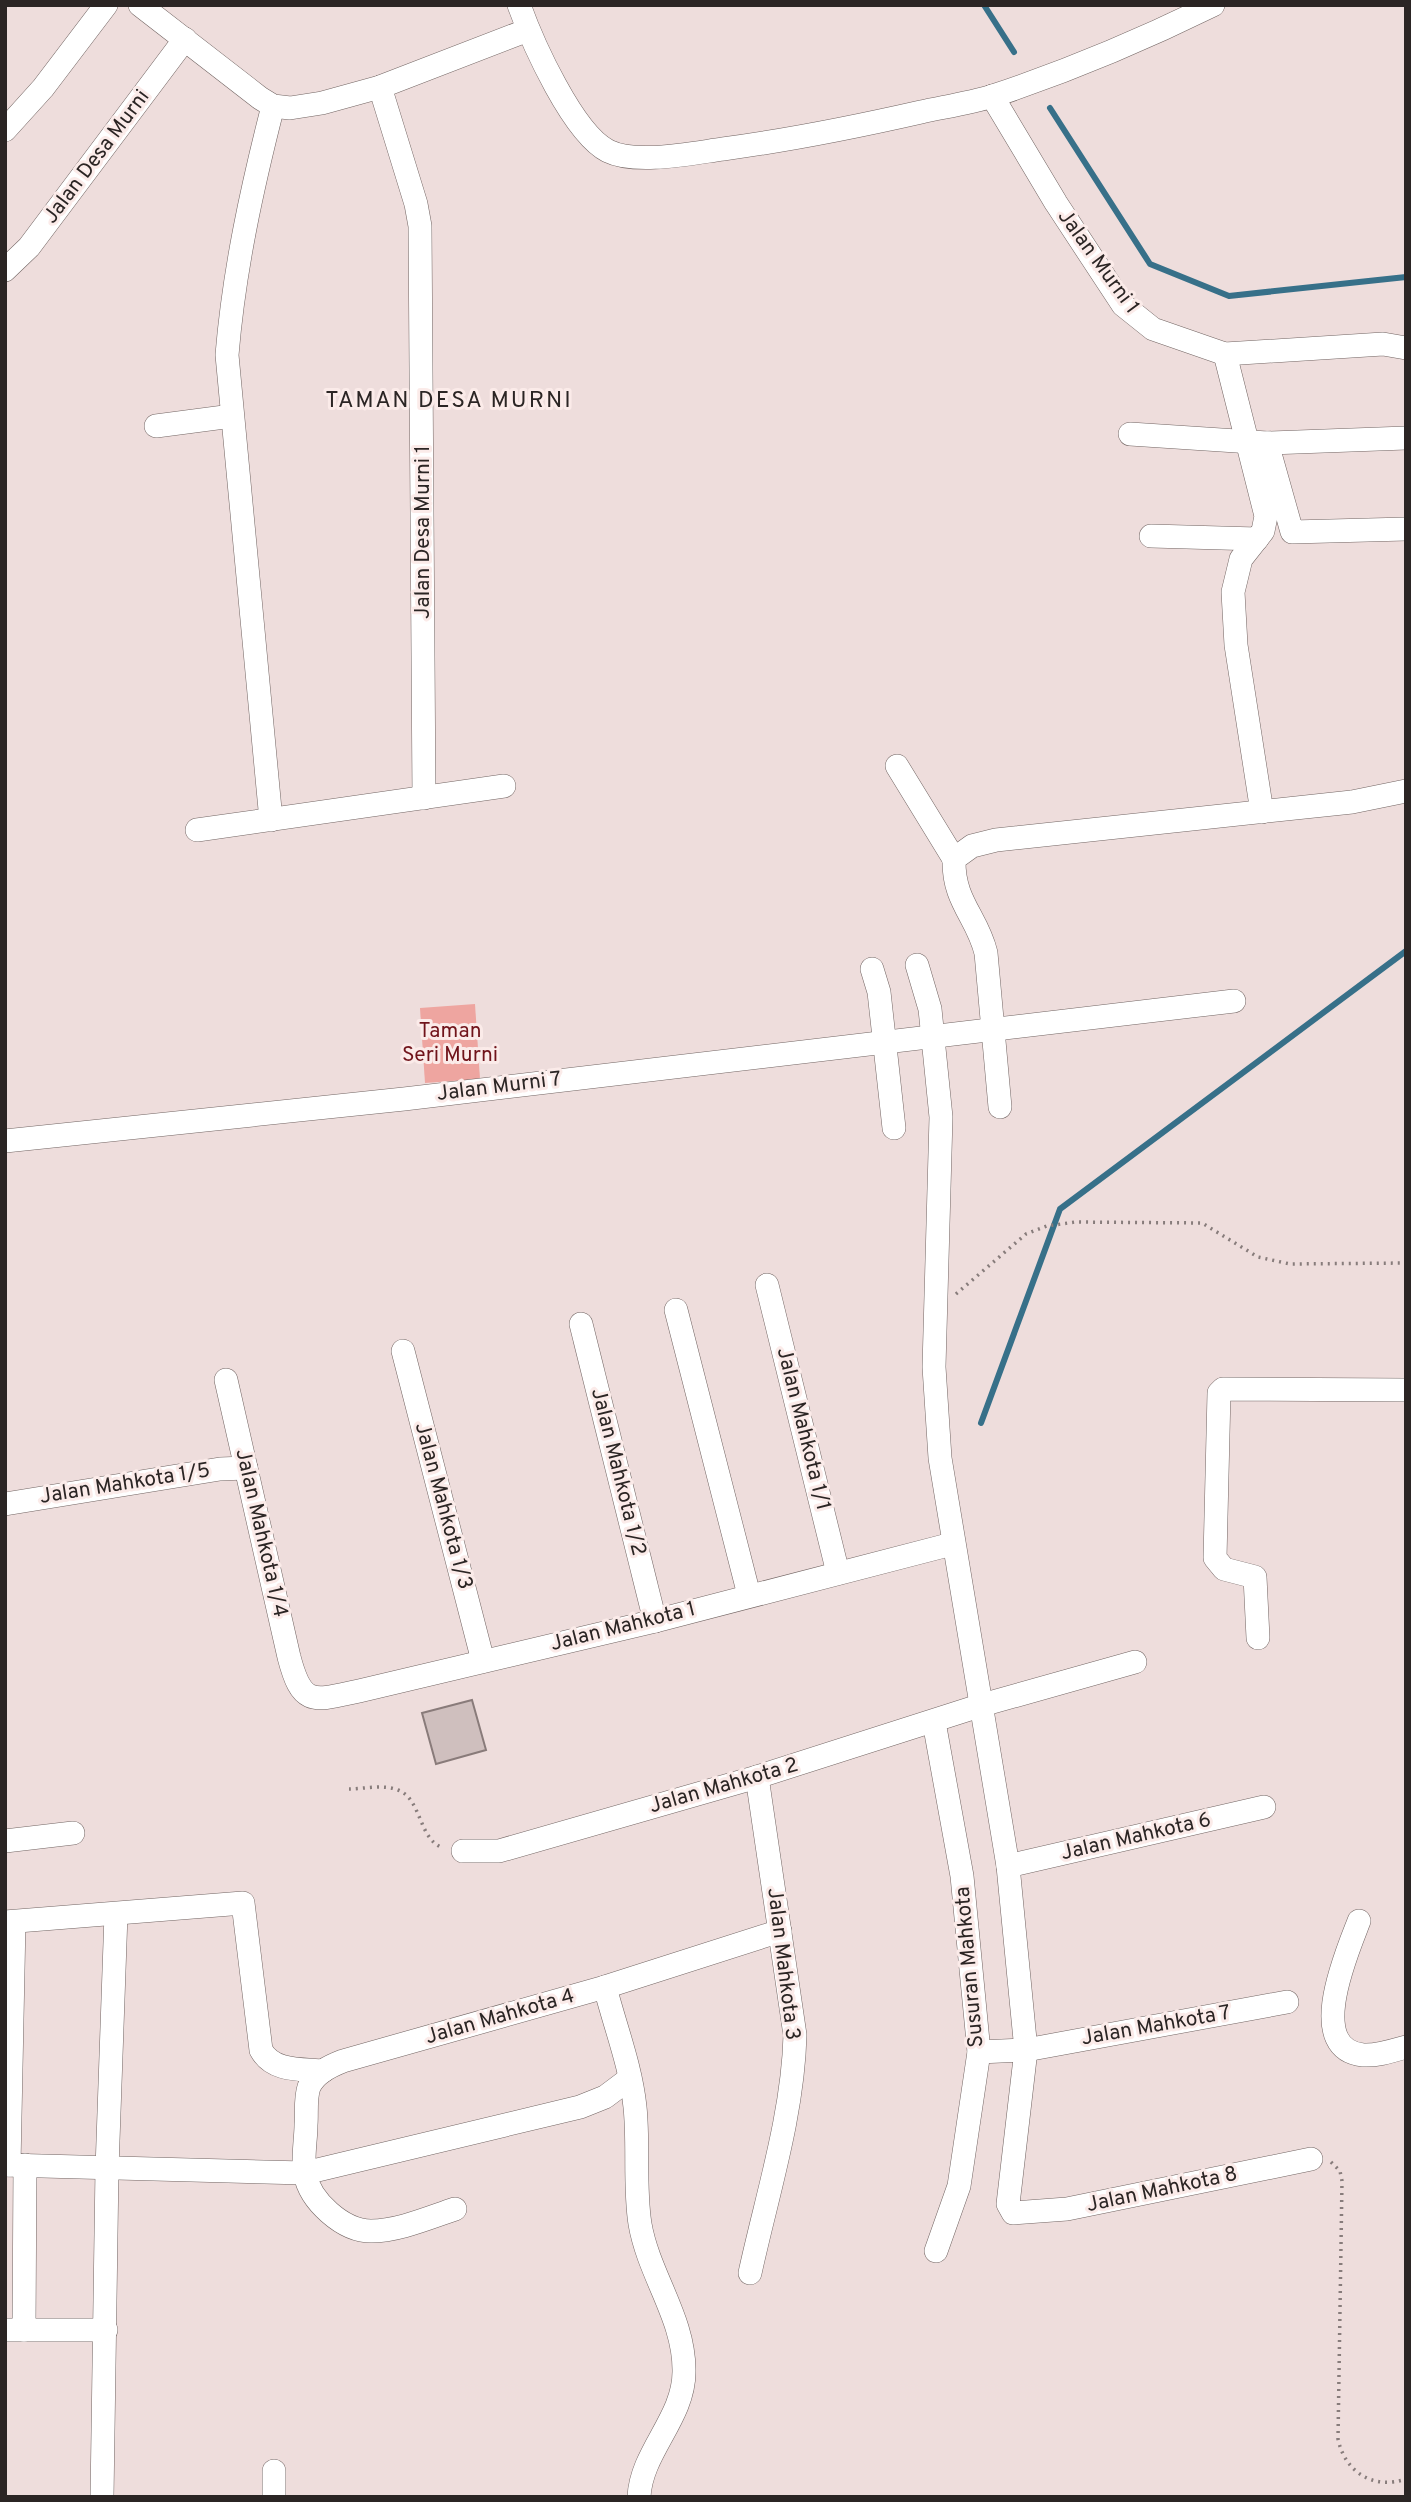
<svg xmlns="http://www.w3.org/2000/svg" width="1411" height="2502" viewBox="0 0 1411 2502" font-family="Overpass,sans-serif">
<rect width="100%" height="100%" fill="#eedddc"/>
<!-- green -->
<path fill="#eea5a0" d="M 475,1004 L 480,1079 L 425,1083 L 420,1008 Z"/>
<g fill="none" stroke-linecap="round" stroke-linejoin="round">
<!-- stream -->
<g stroke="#377089" stroke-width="6">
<path d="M 984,5 L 1014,52"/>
<path d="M 1050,108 L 1150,264 L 1229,296 L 1406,277"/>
<path d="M 981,1423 L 1060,1209 L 1406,951"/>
</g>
</g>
<!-- building -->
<path fill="#cfbfbe" stroke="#897b7a" stroke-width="2" d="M 472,1700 L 486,1750 L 436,1764 L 422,1713 Z"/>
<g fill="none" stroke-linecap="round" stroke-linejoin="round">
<!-- minor casing -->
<g stroke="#726563" stroke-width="24">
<g id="minor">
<path d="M 140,5 L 260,98 L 273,106 L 290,108 L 322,103 L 380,87 L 528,30"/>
<path d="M 519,5 C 533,44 573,133 608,151 C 636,165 693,153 723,149 C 790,140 855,127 921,112 C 944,107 970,103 993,96 C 1068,71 1142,40 1213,5"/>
<path d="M 380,87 L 416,204 L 420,226 L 424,798"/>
<path d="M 992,96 L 1056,203 L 1123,305 L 1153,329 L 1225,354 L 1383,344 L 1406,348"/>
<path d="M 5,130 L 43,88 L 106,5"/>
<path d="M 5,270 L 29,247 L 185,39"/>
<path d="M 1225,354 L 1266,516 L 1263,531 L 1241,559 L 1233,592 L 1236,645 L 1262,812"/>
<path d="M 156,426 L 232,416"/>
<path d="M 1130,434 L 1267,443 L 1406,438"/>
<path d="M 1267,443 L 1292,532 L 1406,529"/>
<path d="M 1151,536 L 1257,539"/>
<path d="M 897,766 L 954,859"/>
<path d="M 271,820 L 227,355 C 234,270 252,188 273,106"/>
<path d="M 197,830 L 504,786"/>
<path d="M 917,965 L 930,1009 L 941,1117 L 934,1367 L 940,1458 L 1008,1866 L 1026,2050 L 1008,2204 L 1013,2213 L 1067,2209 L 1311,2159"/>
<path d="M 872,969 L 879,992 L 894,1128"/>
<path d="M 1000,1107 L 986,953 C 977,916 953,902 954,859 L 972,846 L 996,840 L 1352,802 L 1406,791"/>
<path d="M 5,1141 L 404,1099 L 1234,1001"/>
<path d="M 767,1285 L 838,1573"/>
<path d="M 676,1310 L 749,1595"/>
<path d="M 581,1324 L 655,1621"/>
<path d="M 403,1351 L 483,1661"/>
<path d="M 226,1380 L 289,1657 C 302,1707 313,1701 359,1691 L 655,1621 L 952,1544"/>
<path d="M 5,1504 L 220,1469 L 246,1468"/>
<path d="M 1258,1638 L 1255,1577 L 1224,1569 L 1215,1558 L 1219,1393 L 1223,1389 L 1406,1390"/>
<path d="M 934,1722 L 962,1876 L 979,2052 L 959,2186 L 936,2251"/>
<path d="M 5,1841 L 73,1833"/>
<path d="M 463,1851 L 499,1851 L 757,1777 L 982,1705 L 1135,1662"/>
<path d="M 1008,1866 L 1264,1807"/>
<path d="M 1359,1921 C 1348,1950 1304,2049 1363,2055 C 1377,2056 1392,2051 1406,2047"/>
<path d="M 5,1922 L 243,1903 L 261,2050 C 273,2072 301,2069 323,2071"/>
<path d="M 605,1987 C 615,2026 631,2067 635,2107 C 639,2145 634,2186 640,2224 C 649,2276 685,2319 684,2372 C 684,2418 641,2452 639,2497"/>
<path d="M 979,2052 L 1026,2050 L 1287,2002"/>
<path d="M 5,2165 L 305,2173 L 580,2107 L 605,2097 L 629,2079"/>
<path d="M 9,2165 L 14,1922"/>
<path d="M 455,2209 C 428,2218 398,2231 371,2231 C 343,2231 310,2201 305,2174 C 302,2159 306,2140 306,2125 C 307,2113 305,2098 309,2087 C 315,2073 330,2066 343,2061 L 605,1987 L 780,1931"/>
<path d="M 750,2273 C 767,2195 793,2115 795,2035 L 757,1777"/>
<path d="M 5,2330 L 106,2330"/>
<path d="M 24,2330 L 25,2165"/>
<path d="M 274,2471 L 274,2497"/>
<path d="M 102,2497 L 107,2169 L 116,1914"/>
</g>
</g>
<!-- path -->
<g stroke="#877c7b" stroke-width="3.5" stroke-dasharray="2 5" stroke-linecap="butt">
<path d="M 956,1294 L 1026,1234 L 1047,1226 L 1075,1222 L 1202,1223 L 1258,1257 L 1290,1264 L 1406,1263"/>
<path d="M 349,1789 C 363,1789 384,1784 398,1790 C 422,1799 418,1839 443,1848"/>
<path d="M 1331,2162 L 1340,2171 L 1342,2181 L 1338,2439 C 1345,2472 1373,2490 1406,2479"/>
</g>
<!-- minor -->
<use href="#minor" stroke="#fff" stroke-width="23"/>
</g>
<g text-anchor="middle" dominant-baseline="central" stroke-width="6" stroke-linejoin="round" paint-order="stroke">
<!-- street labels -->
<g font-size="21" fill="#2b2524" stroke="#fbebe9">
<text transform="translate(97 157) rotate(-53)">Jalan Desa Murni</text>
<text transform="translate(1098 262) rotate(54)">Jalan Murni 1</text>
<text transform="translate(423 532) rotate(-90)">Jalan Desa Murni 1</text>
<text transform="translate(499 1087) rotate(-7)">Jalan Murni 7</text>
<text transform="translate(803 1429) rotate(76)">Jalan Mahkota 1/1</text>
<text transform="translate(618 1472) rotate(76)">Jalan Mahkota 1/2</text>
<text transform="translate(125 1484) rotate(-9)">Jalan Mahkota 1/5</text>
<text transform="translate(443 1506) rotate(75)">Jalan Mahkota 1/3</text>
<text transform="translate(261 1533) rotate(77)">Jalan Mahkota 1/4</text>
<text transform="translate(623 1627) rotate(-14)">Jalan Mahkota 1</text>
<text transform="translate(724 1786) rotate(-16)">Jalan Mahkota 2</text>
<text transform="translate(1136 1837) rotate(-13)">Jalan Mahkota 6</text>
<text transform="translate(783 1964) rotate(83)">Jalan Mahkota 3</text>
<text transform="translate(970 1967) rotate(-95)">Susuran Mahkota</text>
<text transform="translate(500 2017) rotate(-16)">Jalan Mahkota 4</text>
<text transform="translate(1156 2026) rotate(-10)">Jalan Mahkota 7</text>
<text transform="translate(1162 2190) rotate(-12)">Jalan Mahkota 8</text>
</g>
<!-- park labels -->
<g font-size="21" fill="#70131a" stroke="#fbebe9">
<text x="450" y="1031">Taman<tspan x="450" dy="24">Seri Murni</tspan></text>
</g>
<!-- neighbourhood labels -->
<g font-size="23" letter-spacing="2" fill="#2b2524" stroke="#fbebe9">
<text x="449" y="401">TAMAN DESA MURNI</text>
</g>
</g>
<!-- border -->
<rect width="1411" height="2502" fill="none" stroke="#2b2524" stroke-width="14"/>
</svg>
